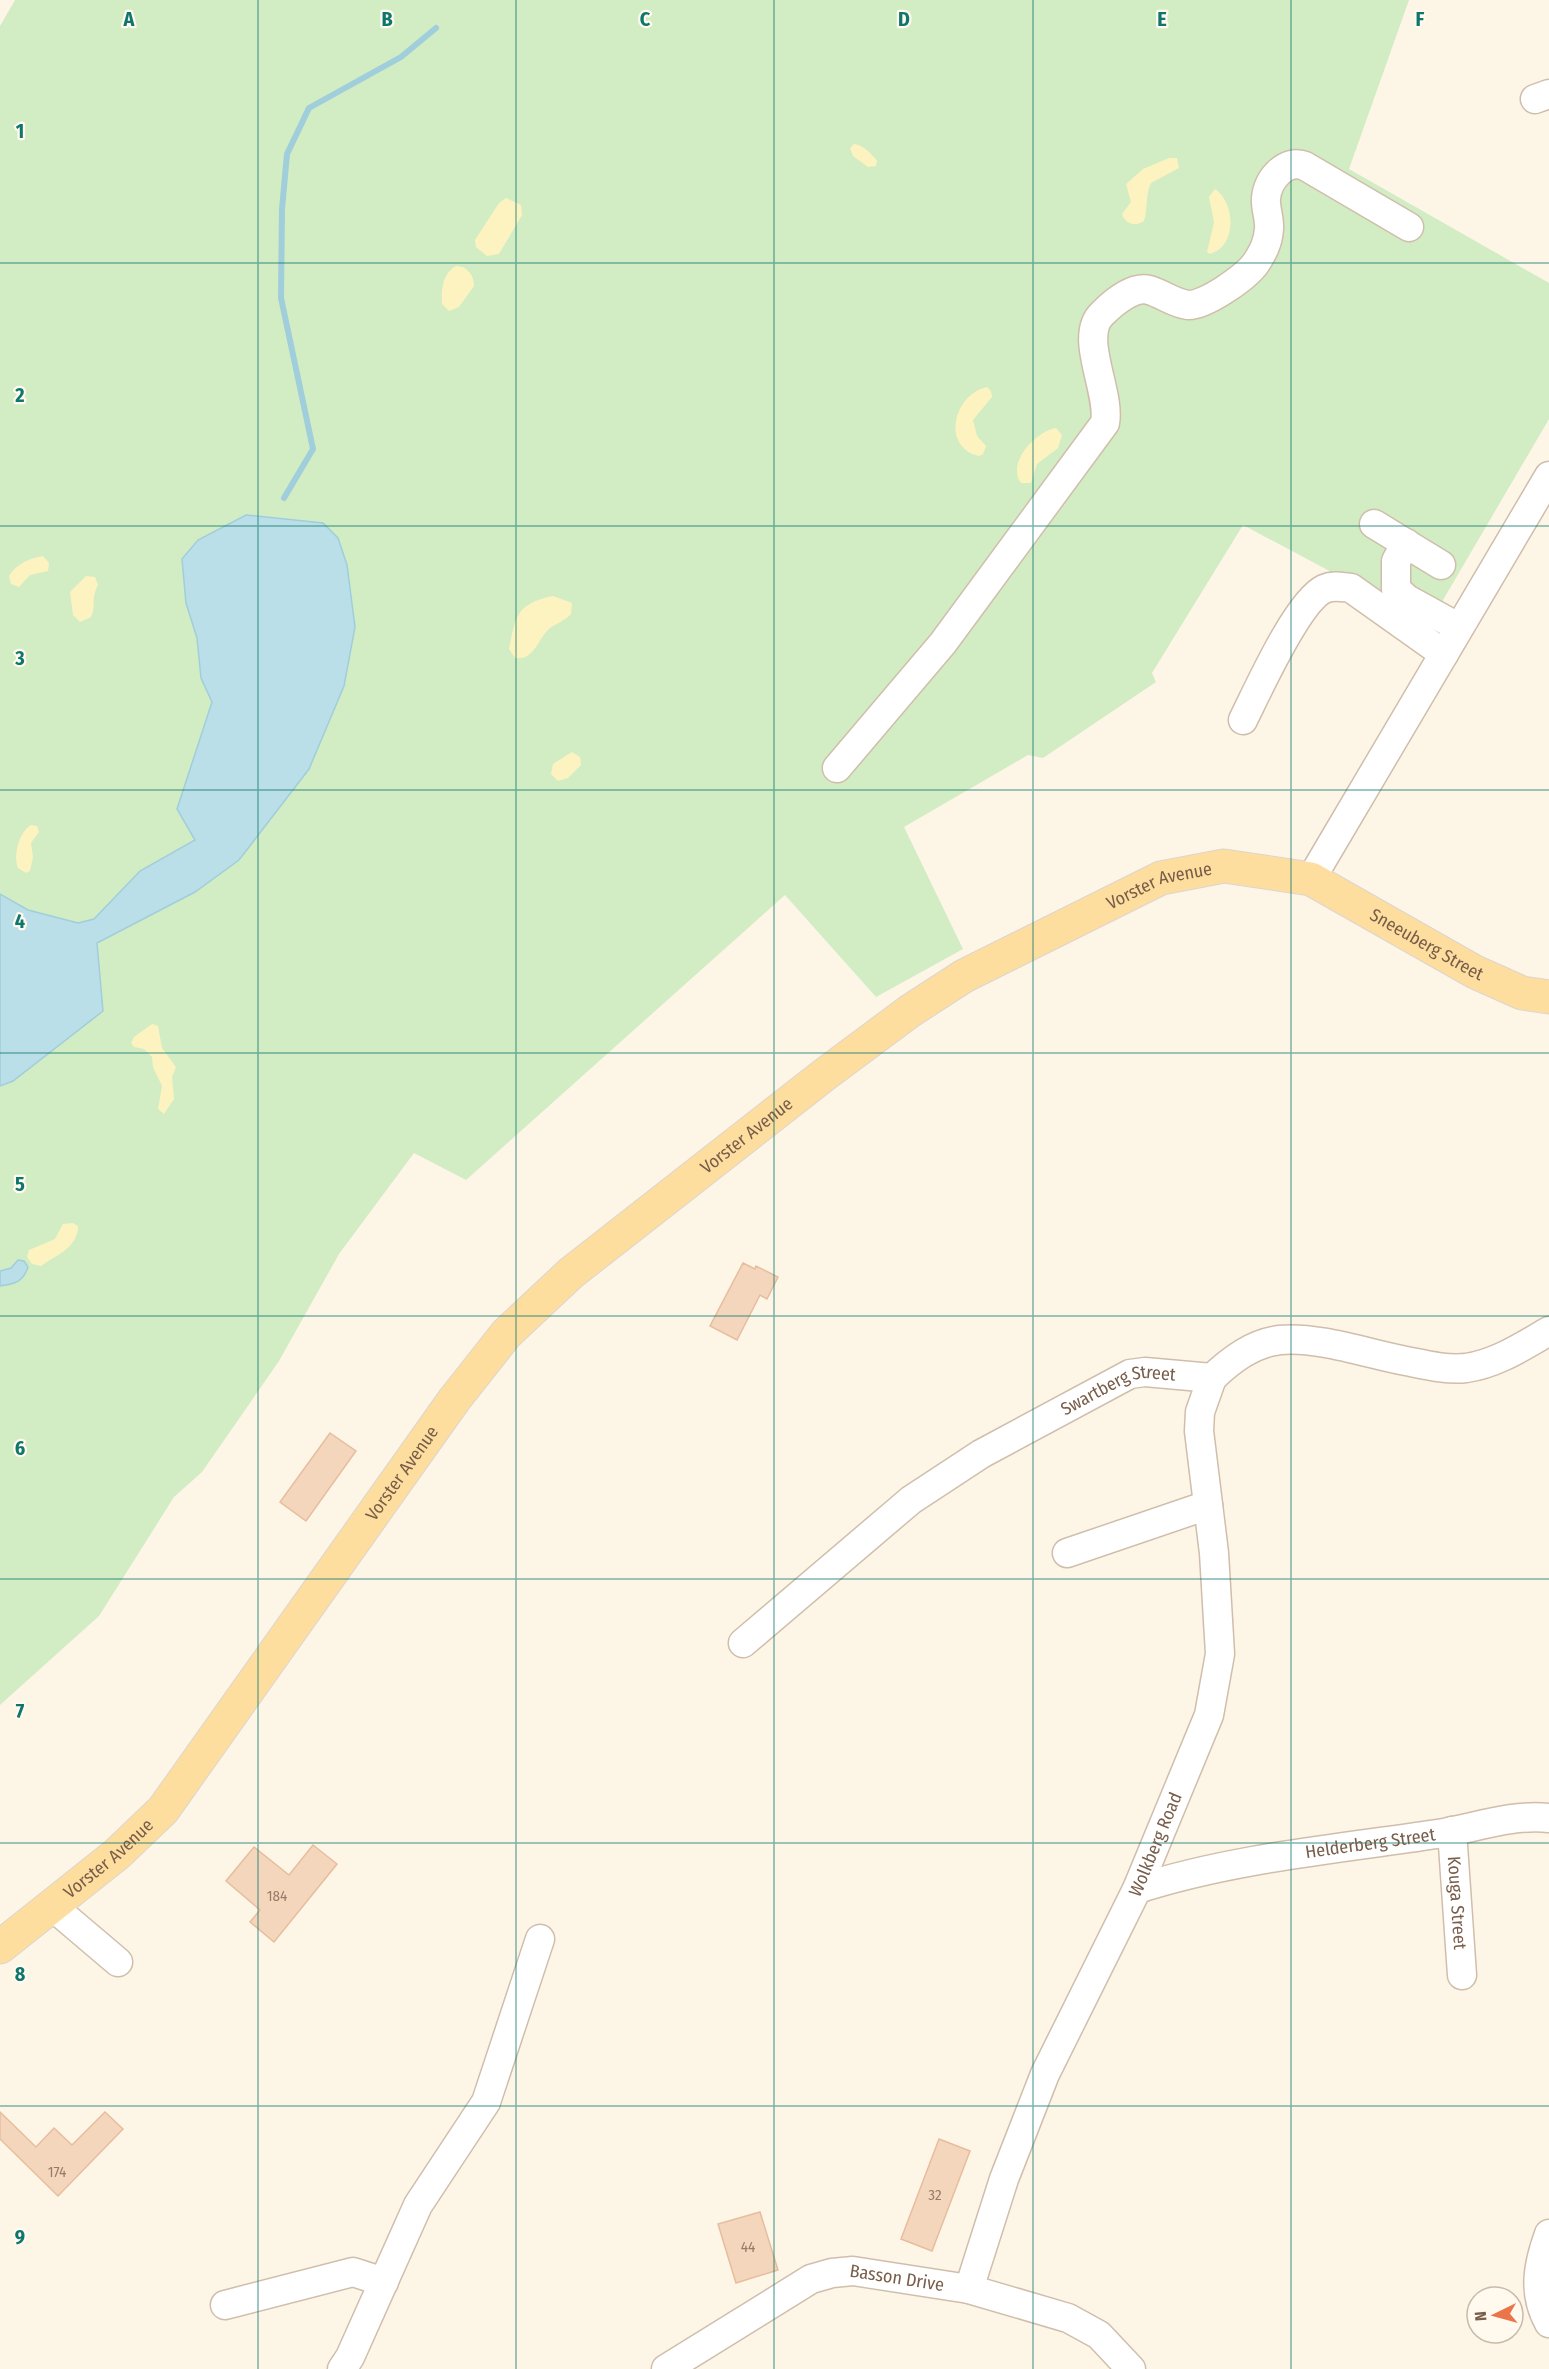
<svg xmlns="http://www.w3.org/2000/svg" width="1549" height="2369" viewBox="0 0 1549 2369" font-family="'Fira Sans Condensed',sans-serif">
<rect width="100%" height="100%" fill="#fdf6e7"/>
<!-- green -->
<path fill="#d2ecc4" d="M 15,0 L 1409,0 L 1349,169 L 1549,283 L 1549,419 L 1429,624 L 1243,525 L 1152,673 L 1156,682 L 1043,758 L 1028,755 L 904,827 L 963,949 L 876,997 L 785,895 L 466,1180 L 414,1153 L 339,1254 L 279,1361 L 202,1472 L 174,1497 L 99,1616 L 0,1705 L 0,26 Z"/>
<!-- sand -->
<g fill="#fdf3c1">
<path d="M 854,144 C 862,144 872,154 877,161 L 876,166 L 868,167 L 853,156 L 850,148 Z"/>
<path d="M 1169,158 L 1177,158 L 1179,168 L 1151,183 C 1145,196 1148,208 1144,221 C 1136,227 1125,224 1122,214 L 1131,202 L 1126,184 L 1143,169 Z"/>
<path d="M 1215,189 C 1235,202 1238,246 1210,254 L 1207,252 L 1214,222 L 1209,197 Z"/>
<path d="M 506,198 L 521,205 L 522,215 L 499,254 L 487,256 L 476,247 L 475,240 L 499,203 Z"/>
<path d="M 456,266 C 467,266 474,275 474,286 L 459,307 L 449,311 L 442,304 C 441,290 442,274 456,266 Z"/>
<path d="M 987,387 L 991,391 L 992,397 L 973,420 L 977,436 L 986,446 L 983,454 L 979,456 C 942,448 952,395 987,387 Z"/>
<path d="M 1056,428 L 1062,435 L 1058,448 L 1037,464 L 1031,483 L 1021,483 C 1006,463 1036,431 1056,428 Z"/>
<path d="M 43,556 L 49,563 L 48,571 L 30,575 L 19,587 L 11,584 L 9,576 C 16,564 30,558 43,556 Z"/>
<path d="M 86,576 L 95,577 L 98,585 C 90,601 97,604 91,617 L 80,622 L 73,615 L 70,592 Z"/>
<path d="M 553,596 L 572,603 L 571,614 C 564,622 553,624 547,631 C 537,642 533,661 515,658 L 509,649 C 516,617 515,604 553,596 Z"/>
<path d="M 572,752 L 580,757 L 581,765 L 568,778 L 558,781 L 551,774 L 553,764 Z"/>
<path d="M 31,825 L 37,826 L 39,832 L 31,843 L 33,857 L 30,871 L 26,873 L 18,868 C 13,855 19,832 31,825 Z"/>
<path d="M 152,1024 L 158,1026 L 162,1048 L 176,1067 L 172,1077 L 174,1099 L 164,1114 L 158,1109 L 162,1086 L 153,1067 L 152,1057 L 144,1049 L 134,1047 L 131,1043 L 134,1037 Z"/>
<path d="M 73,1223 L 78,1226 C 78,1248 56,1255 41,1266 L 32,1264 L 27,1257 L 29,1250 L 55,1239 L 63,1224 Z"/>
</g>
<!-- water -->
<g fill="#badfe8" stroke="#a0ceda" stroke-width="1.5">
<path d="M 246,515 L 323,523 L 338,538 L 347,565 L 355,627 L 344,686 L 309,769 L 239,860 L 195,892 L 97,943 L 103,1011 L 13,1081 L 0,1086 L 0,894 L 28,910 L 78,923 L 94,919 L 140,871 L 195,840 L 177,809 L 212,702 L 201,678 L 197,638 L 186,603 L 182,559 L 198,540 Z"/>
<path d="M 18,1260 L 24,1261 L 28,1267 C 23,1282 15,1284 0,1286 L 0,1271 L 11,1268 Z"/>
</g>
<g fill="none" stroke-linecap="round" stroke-linejoin="round">
<!-- stream -->
<path stroke="#a0ceda" stroke-width="6" d="M 284,498 L 313,449 L 281,298 L 282,209 L 287,154 L 309,108 L 401,57 L 436,28"/>
</g>
<!-- building -->
<g fill="#f4d6bd" stroke="#e7bd9d" stroke-width="1.5">
<path d="M 743,1263 L 755,1269 L 756,1266 L 778,1277 L 767,1299 L 760,1295 L 737,1340 L 710,1326 Z"/>
<path d="M 330,1433 L 356,1451 L 306,1521 L 280,1502 Z"/>
<path d="M 313,1845 L 337,1864 L 274,1942 L 250,1922 L 260,1910 L 226,1881 L 254,1847 L 289,1875 Z"/>
<path d="M 0,2112 L 36,2147 L 54,2128 L 72,2145 L 105,2112 L 123,2129 L 58,2196 L 0,2139 Z"/>
<path d="M 939,2139 L 970,2151 L 932,2251 L 901,2239 Z"/>
<path d="M 760,2212 L 778,2270 L 736,2283 L 718,2224 Z"/>
</g>
<g fill="none" stroke-linecap="round" stroke-linejoin="round">
<!-- minor casing -->
<g stroke="#d0beac" stroke-width="31">
<g id="minor">
<path d="M 1535,99 L 1549,94"/>
<path d="M 1374,524 L 1441,565"/>
<path d="M 1406,543 L 1396,561 L 1396,589 L 1407,599 L 1458,627"/>
<path d="M 1243,720 C 1257,692 1297,602 1324,589 C 1333,585 1341,587 1351,588 L 1444,654"/>
<path d="M 837,768 L 943,643 L 1105,423 C 1111,392 1078,337 1102,314 C 1113,303 1133,286 1149,290 C 1163,294 1173,303 1188,305 C 1205,306 1246,277 1256,263 C 1263,252 1268,243 1269,229 C 1270,219 1265,208 1266,198 C 1268,179 1286,158 1305,166 L 1409,227"/>
<path d="M 1311,879 L 1549,476"/>
<path d="M 1067,1553 L 1208,1505"/>
<path id="s1" d="M 743,1643 L 911,1500 L 981,1454 L 1130,1374 L 1145,1372 L 1212,1378 C 1231,1360 1253,1343 1280,1340 C 1317,1336 1369,1354 1406,1361 C 1426,1365 1446,1370 1466,1368 C 1496,1364 1523,1346 1549,1331"/>
<path id="s2" d="M 1452,1831 L 1462,1975"/>
<path id="s3" d="M 1137,1889 C 1233,1858 1337,1849 1437,1834 C 1475,1828 1511,1814 1549,1818"/>
<path d="M 52,1906 L 118,1962"/>
<path d="M 1549,2234 C 1538,2264 1532,2293 1549,2323"/>
<path id="s4" d="M 969,2289 L 1004,2179 L 1045,2074 L 1137,1889 L 1209,1715 L 1220,1654 L 1214,1553 L 1199,1431 L 1200,1412 L 1212,1378"/>
<path d="M 225,2305 L 353,2272 L 384,2282"/>
<path d="M 342,2369 L 350,2357 L 418,2205 L 486,2102 L 540,1939"/>
<path id="s5" d="M 666,2369 L 811,2279 L 832,2273 L 853,2271 L 969,2289 L 1068,2318 L 1099,2335 L 1131,2369"/>
</g>
</g>
<!-- major casing -->
<g stroke="#dcd5d0" stroke-width="35">
<g id="major">
<path id="s6" d="M 0,1947 L 117,1854 L 163,1810 L 454,1400 L 506,1334 L 571,1273 L 824,1075 L 910,1011 L 964,976 L 1161,878 L 1224,866 L 1311,879 L 1475,972 L 1522,993 L 1549,997"/>
</g>
</g>
<!-- minor -->
<use href="#minor" stroke="#fff" stroke-width="28"/>
<!-- major -->
<use href="#major" stroke="#fede9e" stroke-width="33"/>
</g>
<!-- grid -->
<path fill="none" stroke="#0f766e" stroke-width="1.5" stroke-opacity="0.55" d="M 258,0 L 258,2369M 516,0 L 516,2369M 774,0 L 774,2369M 1033,0 L 1033,2369M 1291,0 L 1291,2369M 0,263 L 1549,263M 0,526 L 1549,526M 0,790 L 1549,790M 0,1053 L 1549,1053M 0,1316 L 1549,1316M 0,1579 L 1549,1579M 0,1843 L 1549,1843M 0,2106 L 1549,2106"/>
<g text-anchor="middle" dominant-baseline="central" stroke-width="4.5" stroke-linejoin="round" paint-order="stroke">
<!-- number labels -->
<g font-size="15" fill="#977b67">
<text x="277" y="1896">184</text>
<text x="57" y="2172">174</text>
<text x="935" y="2195">32</text>
<text x="748" y="2247">44</text>
</g>
<!-- street labels -->
<g font-size="18" fill="#785d4a" stroke="#fff9ee">
<text stroke="none"><textPath href="#s6" startOffset="1598">Vorster Avenue</textPath></text>
<text stroke="none"><textPath href="#s6" startOffset="1887">Sneeuberg Street</textPath></text>
<text stroke="none"><textPath href="#s6" startOffset="1112">Vorster Avenue</textPath></text>
<text stroke="none"><textPath href="#s1" startOffset="458">Swartberg Street</textPath></text>
<text stroke="none"><textPath href="#s6" startOffset="626">Vorster Avenue</textPath></text>
<text stroke="none"><textPath href="#s3" startOffset="238">Helderberg Street</textPath></text>
<text stroke="none"><textPath href="#s4" startOffset="483">Wolkberg Road</textPath></text>
<text stroke="none"><textPath href="#s6" startOffset="140">Vorster Avenue</textPath></text>
<text stroke="none"><textPath href="#s2" startOffset="72">Kouga Street</textPath></text>
<text stroke="none"><textPath href="#s5" startOffset="258">Basson Drive</textPath></text>
</g>
</g>
<g font-size="20" text-anchor="middle" font-weight="bold" fill="#0f766e" stroke="#fff9ee" stroke-width="4.5" stroke-linejoin="round" paint-order="stroke">
<text x="129" y="26">A</text>
<text x="387" y="26">B</text>
<text x="645" y="26">C</text>
<text x="904" y="26">D</text>
<text x="1162" y="26">E</text>
<text x="1420" y="26">F</text>
<text x="20" y="138">1</text>
<text x="20" y="402">2</text>
<text x="20" y="665">3</text>
<text x="20" y="928">4</text>
<text x="20" y="1191">5</text>
<text x="20" y="1455">6</text>
<text x="20" y="1718">7</text>
<text x="20" y="1981">8</text>
<text x="20" y="2244">9</text>
</g>
<!-- north arrow -->
<g transform="translate(1495 2315) rotate(265)"><circle r="28" fill="#fff9ee" stroke="#c9bbac" stroke-width="1.5"/>
<path d="M0-4.5L10 22L0 15L-10 22Z" fill="#eb7448"/>
<text y="-9" font-size="16" font-weight="bold" text-anchor="middle" fill="#785d4a">N</text>
</g>
</svg>
